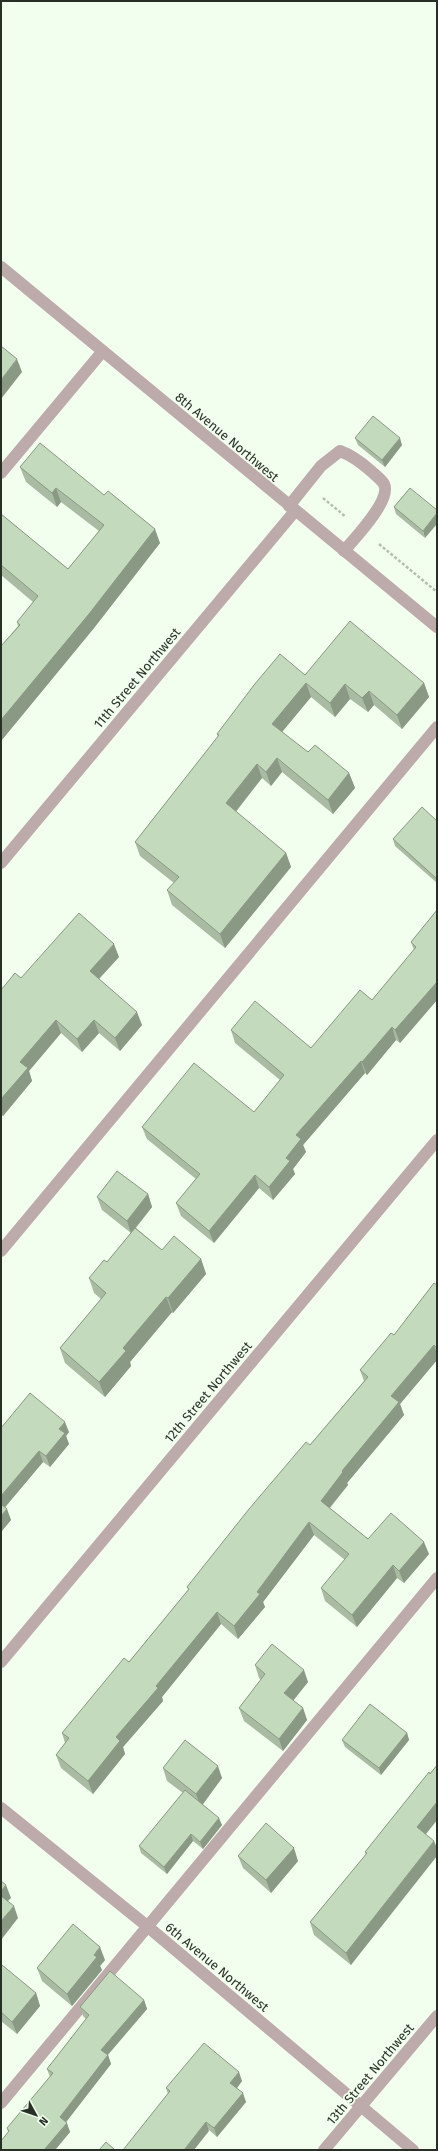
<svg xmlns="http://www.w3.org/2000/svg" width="438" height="2151" viewBox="0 0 438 2151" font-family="'Fira Sans',sans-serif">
<rect width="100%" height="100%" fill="#f2feee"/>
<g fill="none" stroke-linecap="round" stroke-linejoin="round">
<!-- path -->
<g stroke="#b4bfb1" stroke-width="2.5" stroke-dasharray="3 2" stroke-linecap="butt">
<path d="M 323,498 L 346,517"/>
<path d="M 379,544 L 437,592"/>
</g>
<!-- lane -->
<g stroke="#bdabac" stroke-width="12">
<path d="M 1,473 L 102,352"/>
<path d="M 289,506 L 321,466 L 340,451 C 351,455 362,463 371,471 C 375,475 382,480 384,484 C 392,500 354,539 344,551"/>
<path d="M 1,1251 L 437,727"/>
<path d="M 1,2103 L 437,1578"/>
</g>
<!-- street -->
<g stroke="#bdabac" stroke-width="12">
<path d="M 1,267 L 437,627"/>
<path d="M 1,863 L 295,511"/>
<path d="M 1,1662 L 437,1140"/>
<path d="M 1,1808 L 147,1926 L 413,2150"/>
<path d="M 324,2150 L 437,2016"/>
</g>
</g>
<!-- wall -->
<g fill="#a9bba2">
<path d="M 355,438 L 402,445 L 385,467 L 358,445 Z"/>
<path d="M 20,467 L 160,543 L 94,628 L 1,741 L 1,646 L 18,626 L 17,622 L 33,602 L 1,575 L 1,514 L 68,569 L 99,531 L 61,502 L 57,507 L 26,482 Z"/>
<path d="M 410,488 L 425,538 L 396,514 L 394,507 Z"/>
<path d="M 305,675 L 424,683 L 429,697 L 402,729 L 374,705 L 368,712 L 350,699 L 335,717 L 311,697 L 282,732 L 308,752 L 349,773 L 355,788 L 333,814 L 282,772 L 271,786 L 262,778 L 236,812 L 286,853 L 291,867 L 225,948 L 172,905 L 167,890 L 174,883 L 140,856 L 135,842 L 218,737 L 217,734 Z"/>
<path d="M 437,821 L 437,883 L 395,846 L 393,839 Z"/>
<path d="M 437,910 L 437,1000 L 400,1043 L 396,1040 L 367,1075 L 365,1073 L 303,1145 L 306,1152 L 293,1169 L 295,1174 L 273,1200 L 259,1188 L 214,1243 L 181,1216 L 176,1203 L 196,1179 L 147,1139 L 142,1127 L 254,1112 L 280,1080 L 235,1043 L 231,1030 L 311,1048 L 372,1000 L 414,950 L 411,942 Z"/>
<path d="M 119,957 L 99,979 L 142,1025 L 120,1051 L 99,1033 L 82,1052 L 61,1033 L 29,1071 L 32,1081 L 3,1116 L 1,1115 L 1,990 L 21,978 Z"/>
<path d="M 148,1194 L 152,1207 L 136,1228 L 162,1250 L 201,1259 L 206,1274 L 173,1313 L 172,1312 L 130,1362 L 131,1366 L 105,1397 L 65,1363 L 60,1348 L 101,1299 L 94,1293 L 89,1278 L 107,1262 L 131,1233 L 102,1210 L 97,1197 Z"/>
<path d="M 437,1285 L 437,1360 L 400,1404 L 404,1415 L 347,1483 L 348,1485 L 330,1508 L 368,1539 L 429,1554 L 404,1583 L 397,1578 L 357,1627 L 325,1601 L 321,1588 L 345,1560 L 314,1535 L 263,1602 L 265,1607 L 238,1639 L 221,1624 L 162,1697 L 163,1701 L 123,1747 L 125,1754 L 93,1794 L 61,1768 L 56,1755 L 65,1743 L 62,1733 L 129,1662 L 188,1590 L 187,1587 L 310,1445 L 364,1381 L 360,1370 L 394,1335 Z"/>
<path d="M 1,1428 L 69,1432 L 66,1436 L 69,1444 L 50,1467 L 43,1462 L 5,1507 L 11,1520 L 1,1532 Z"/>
<path d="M 255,1665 L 308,1682 L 293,1700 L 303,1708 L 307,1720 L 283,1751 L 244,1721 L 239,1708 L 261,1680 L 259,1678 Z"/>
<path d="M 407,1733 L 409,1740 L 381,1775 L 345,1747 L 342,1740 Z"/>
<path d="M 437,1765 L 437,1820 L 426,1834 L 351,1965 L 314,1935 L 310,1922 L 366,1855 L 365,1852 Z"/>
<path d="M 163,1768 L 222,1778 L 202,1804 L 222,1825 L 203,1849 L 193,1841 L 167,1874 L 141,1853 L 139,1846 L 183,1793 L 167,1781 Z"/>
<path d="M 238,1856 L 298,1861 L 271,1893 L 243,1868 Z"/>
<path d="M 105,1960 L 100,1966 L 102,1970 L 72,2006 L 42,1981 L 37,1968 Z"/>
<path d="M 1,1966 L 36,1993 L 40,2006 L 17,2034 L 1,2021 Z"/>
<path d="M 144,2000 L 147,2009 L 108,2055 L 111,2064 L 66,2122 L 70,2132 L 55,2150 L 1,2150 L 8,2132 L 7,2128 L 50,2077 L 47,2069 L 86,2019 L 83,2016 L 80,2007 Z"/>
<path d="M 242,2081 L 237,2088 L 246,2102 L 217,2137 L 168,2094 L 166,2088 Z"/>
</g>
<!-- shaded-wall -->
<g fill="#899984">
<path d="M 17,359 L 22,372 L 1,399 L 1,380 Z"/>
<path d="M 400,438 L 402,445 L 385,467 L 382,460 Z"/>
<path d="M 56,488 L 61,502 L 57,507 L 52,493 Z"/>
<path d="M 437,513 L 437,524 L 425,538 L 423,531 Z"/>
<path d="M 155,529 L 160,543 L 94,628 L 1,741 L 1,720 Z"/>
<path d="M 306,683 L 311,697 L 277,738 L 272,724 Z"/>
<path d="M 424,683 L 429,697 L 402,729 L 397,715 Z"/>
<path d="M 345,684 L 350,699 L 335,717 L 330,703 Z"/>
<path d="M 369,691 L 374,705 L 368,712 L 362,698 Z"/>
<path d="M 277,758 L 282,772 L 271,786 L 266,772 Z"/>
<path d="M 257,764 L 262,778 L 231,817 L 226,803 Z"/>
<path d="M 349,773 L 355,788 L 333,814 L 328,800 Z"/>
<path d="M 286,853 L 291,867 L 225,948 L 220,934 Z"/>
<path d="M 114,944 L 119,957 L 94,984 L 90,971 Z"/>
<path d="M 437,982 L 437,1000 L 400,1043 L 395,1030 Z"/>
<path d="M 137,1012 L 142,1025 L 120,1051 L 115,1038 Z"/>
<path d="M 56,1020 L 61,1033 L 29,1071 L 32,1081 L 3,1116 L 1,1112 L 1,1099 L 20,1062 Z"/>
<path d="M 94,1020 L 99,1033 L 82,1052 L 77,1039 Z"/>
<path d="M 392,1027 L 396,1040 L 367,1075 L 362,1062 Z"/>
<path d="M 361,1061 L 365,1073 L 303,1145 L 306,1152 L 293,1169 L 295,1174 L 273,1200 L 269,1187 L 296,1135 Z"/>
<path d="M 255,1175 L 259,1188 L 214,1243 L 209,1231 Z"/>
<path d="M 148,1194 L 152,1207 L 131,1233 L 127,1221 Z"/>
<path d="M 201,1259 L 206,1274 L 173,1313 L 168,1298 Z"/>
<path d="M 166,1297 L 172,1312 L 130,1362 L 131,1366 L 105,1397 L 99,1382 L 123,1348 Z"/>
<path d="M 434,1345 L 437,1354 L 437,1360 L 400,1404 L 404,1415 L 347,1483 L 348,1485 L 325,1513 L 321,1501 L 391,1396 Z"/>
<path d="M 65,1422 L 69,1432 L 66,1436 L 69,1444 L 50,1467 L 46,1456 L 59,1429 Z"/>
<path d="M 39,1451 L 43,1462 L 1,1512 L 1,1496 Z"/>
<path d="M 7,1509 L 11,1520 L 1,1532 L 1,1516 Z"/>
<path d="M 309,1522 L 314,1535 L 263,1602 L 265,1607 L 238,1639 L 234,1626 L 257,1592 Z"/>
<path d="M 424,1542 L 429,1554 L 404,1583 L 399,1571 Z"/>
<path d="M 393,1565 L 397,1578 L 357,1627 L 352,1615 Z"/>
<path d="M 217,1612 L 221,1624 L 162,1697 L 163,1701 L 123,1747 L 125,1754 L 93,1794 L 88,1781 L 116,1737 L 156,1686 Z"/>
<path d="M 304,1670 L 308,1682 L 289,1706 L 284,1693 Z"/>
<path d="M 303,1708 L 307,1720 L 283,1751 L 279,1739 Z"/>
<path d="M 407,1733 L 409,1740 L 381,1775 L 379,1768 Z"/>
<path d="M 218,1766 L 222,1778 L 201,1807 L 196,1794 Z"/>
<path d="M 437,1802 L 437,1820 L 421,1840 L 417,1827 Z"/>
<path d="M 219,1818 L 222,1825 L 203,1849 L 200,1842 Z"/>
<path d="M 191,1834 L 193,1841 L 167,1874 L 164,1867 Z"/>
<path d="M 434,1841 L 437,1848 L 437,1856 L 351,1965 L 346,1953 Z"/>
<path d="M 294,1848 L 298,1861 L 271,1893 L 266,1880 Z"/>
<path d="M 6,1885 L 11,1898 L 3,1906 L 1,1900 L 1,1891 Z"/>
<path d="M 14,1906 L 18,1918 L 1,1940 L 1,1921 Z"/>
<path d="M 100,1947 L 105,1960 L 100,1966 L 102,1970 L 72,2006 L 67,1994 L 94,1955 Z"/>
<path d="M 36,1993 L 40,2006 L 17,2034 L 12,2022 Z"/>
<path d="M 144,2000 L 147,2009 L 104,2059 L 101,2050 Z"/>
<path d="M 108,2055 L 111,2064 L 63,2126 L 60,2117 Z"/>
<path d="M 239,2072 L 242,2081 L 234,2092 L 230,2083 Z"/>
<path d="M 243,2093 L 246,2102 L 217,2137 L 214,2128 Z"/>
<path d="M 206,2122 L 209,2131 L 194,2150 L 184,2150 Z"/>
<path d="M 67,2123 L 70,2132 L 55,2150 L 44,2150 Z"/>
</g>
<!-- building -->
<g fill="#c4dabc" stroke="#899984">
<path d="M 1,346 L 17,359 L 1,380 Z"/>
<path d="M 373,416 L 400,438 L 382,460 L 355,438 Z"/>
<path d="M 40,443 L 104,495 L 108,491 L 155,529 L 89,614 L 1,720 L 1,646 L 20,625 L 17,622 L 38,596 L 1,565 L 1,514 L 68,569 L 104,525 L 56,488 L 52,493 L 20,467 Z"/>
<path d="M 410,488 L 437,510 L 437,513 L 423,531 L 394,507 Z"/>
<path d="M 350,621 L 424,683 L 397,715 L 369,691 L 362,698 L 345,684 L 330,703 L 306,683 L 272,724 L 308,752 L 315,745 L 349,773 L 328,800 L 277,758 L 266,772 L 257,764 L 226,803 L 286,853 L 220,934 L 167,890 L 179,877 L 135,842 L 219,735 L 217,734 L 254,685 L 280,654 L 305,675 Z"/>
<path d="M 422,807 L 437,821 L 437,879 L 393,839 Z"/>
<path d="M 437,910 L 437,982 L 395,1030 L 392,1027 L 362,1062 L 361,1061 L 296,1135 L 301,1139 L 286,1158 L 290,1161 L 269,1187 L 255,1175 L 209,1231 L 176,1203 L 200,1174 L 142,1127 L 194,1063 L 254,1112 L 284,1075 L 231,1030 L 255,1001 L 311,1048 L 360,990 L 372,1000 L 416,947 L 411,942 Z"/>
<path d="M 79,913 L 114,944 L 90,971 L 137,1012 L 115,1038 L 94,1020 L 77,1039 L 56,1020 L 20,1062 L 28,1068 L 1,1099 L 1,990 L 15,973 L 21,978 Z"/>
<path d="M 117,1171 L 148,1194 L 127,1221 L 97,1197 Z"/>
<path d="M 135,1228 L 162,1250 L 174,1236 L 201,1259 L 168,1298 L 166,1297 L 123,1348 L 126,1351 L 99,1382 L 60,1348 L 106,1293 L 89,1278 L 104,1260 L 107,1262 Z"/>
<path d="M 434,1283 L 437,1285 L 437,1348 L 434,1345 L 391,1396 L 399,1402 L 342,1471 L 343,1472 L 321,1501 L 368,1539 L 391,1513 L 424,1542 L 399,1571 L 393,1565 L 352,1615 L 321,1588 L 349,1554 L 309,1522 L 257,1592 L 260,1594 L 234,1626 L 217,1612 L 156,1686 L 158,1688 L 116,1737 L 120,1741 L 88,1781 L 56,1755 L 69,1738 L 62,1733 L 124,1658 L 129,1662 L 189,1589 L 187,1587 L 249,1509 L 306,1442 L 310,1445 L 368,1377 L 360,1370 L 391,1333 L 394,1335 Z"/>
<path d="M 30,1393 L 65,1422 L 59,1429 L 65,1433 L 46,1456 L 39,1451 L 1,1496 L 1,1428 Z"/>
<path d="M 1,1504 L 7,1509 L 1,1516 Z"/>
<path d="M 272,1644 L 304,1670 L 284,1693 L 303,1708 L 279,1739 L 239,1708 L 265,1674 L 255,1665 Z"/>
<path d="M 370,1704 L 407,1733 L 379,1768 L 342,1740 Z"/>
<path d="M 185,1740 L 218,1766 L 196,1794 L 163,1768 Z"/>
<path d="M 437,1765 L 437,1802 L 417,1827 L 434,1841 L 346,1953 L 310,1922 L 367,1853 L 365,1852 L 429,1772 L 430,1774 Z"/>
<path d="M 185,1790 L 219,1818 L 200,1842 L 191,1834 L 164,1867 L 139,1846 Z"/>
<path d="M 266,1823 L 294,1848 L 266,1880 L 238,1856 Z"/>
<path d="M 1,1881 L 6,1885 L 1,1891 Z"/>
<path d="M 1,1896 L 14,1906 L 1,1921 Z"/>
<path d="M 73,1924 L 100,1947 L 94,1955 L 97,1957 L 67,1994 L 37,1968 Z"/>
<path d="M 2,1965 L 36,1993 L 12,2022 L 1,2012 L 1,1966 Z"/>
<path d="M 110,1971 L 144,2000 L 101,2050 L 108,2055 L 60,2117 L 67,2123 L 44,2150 L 1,2150 L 1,2141 L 9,2131 L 7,2128 L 53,2073 L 47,2069 L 89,2015 L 80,2007 Z"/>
<path d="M 204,2043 L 239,2072 L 230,2083 L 243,2093 L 214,2128 L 206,2122 L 184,2150 L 123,2150 L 170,2091 L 166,2088 Z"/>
<path d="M 106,2142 L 115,2150 L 99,2150 Z"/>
</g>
<g text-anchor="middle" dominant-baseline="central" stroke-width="3.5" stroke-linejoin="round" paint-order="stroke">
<!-- street labels -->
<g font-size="13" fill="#283026" stroke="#f2feee">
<text transform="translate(227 437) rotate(40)">8th Avenue Northwest</text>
<text transform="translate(137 678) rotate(-50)">11th Street Northwest</text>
<text transform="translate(208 1392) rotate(-50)">12th Street Northwest</text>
<text transform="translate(217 1967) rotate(40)">6th Avenue Northwest</text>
<text transform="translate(370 2074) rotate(-50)">13th Street Northwest</text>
</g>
</g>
<!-- border -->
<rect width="438" height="2151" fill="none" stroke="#283026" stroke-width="4"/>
<!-- north arrow -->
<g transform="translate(36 2115) rotate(130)" stroke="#f2feee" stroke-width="3" paint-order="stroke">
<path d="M0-3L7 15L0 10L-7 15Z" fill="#283026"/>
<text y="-6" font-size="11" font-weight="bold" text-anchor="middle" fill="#283026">N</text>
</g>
</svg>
